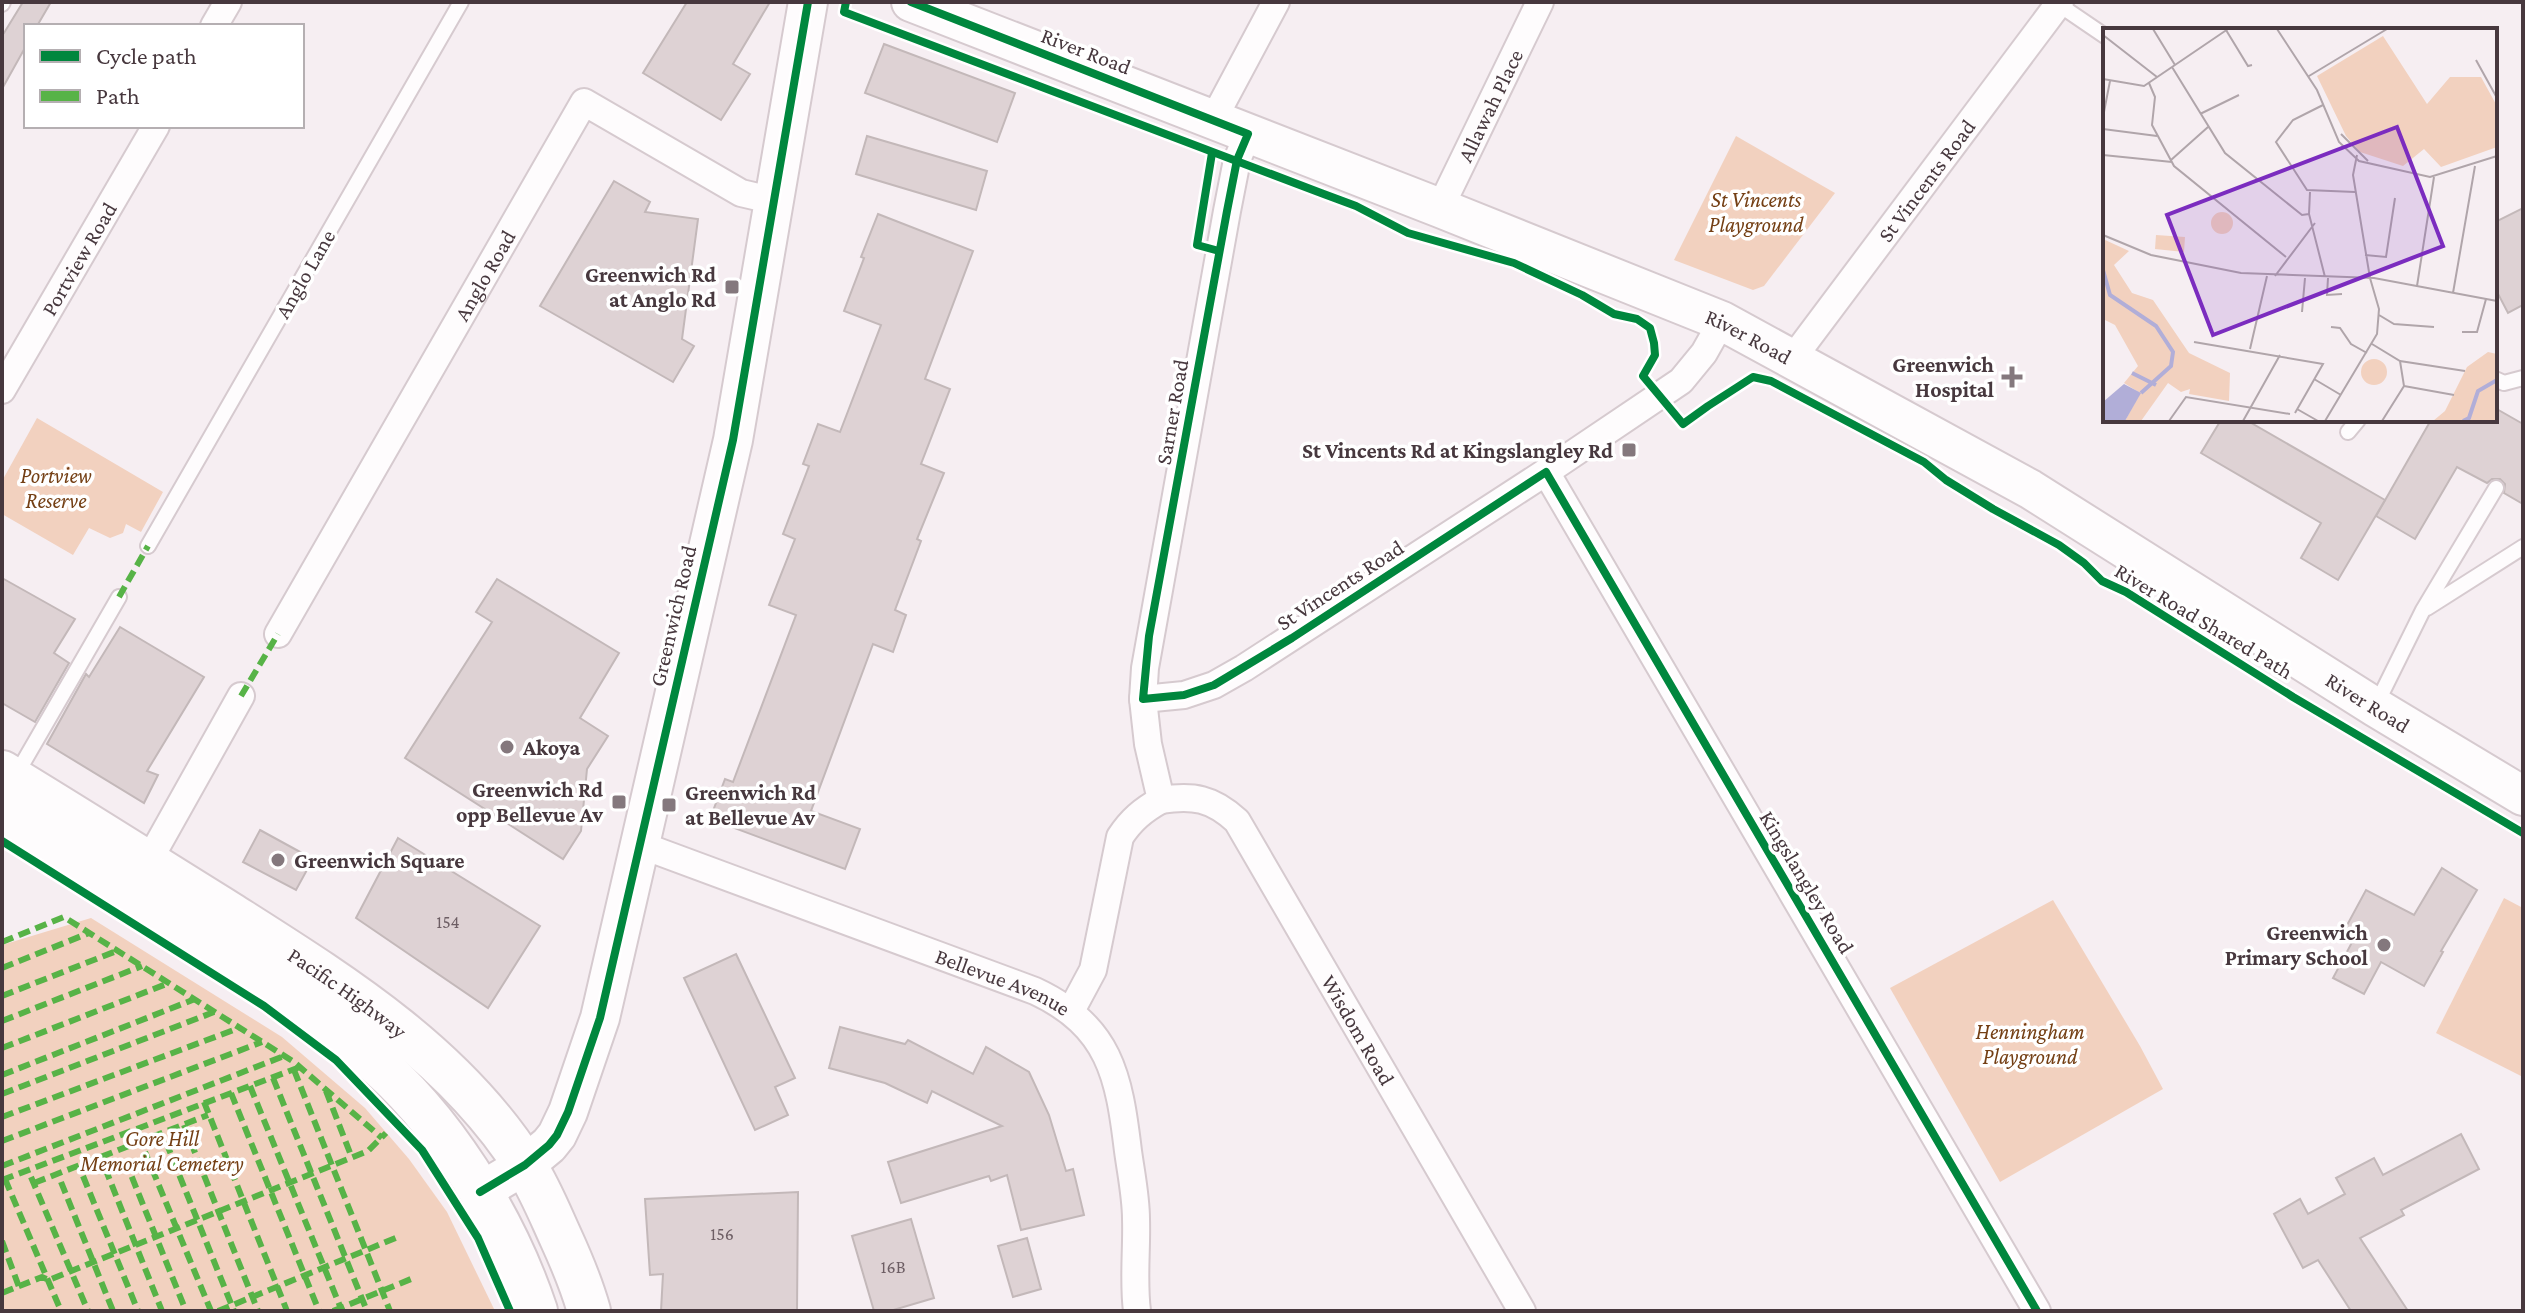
<svg xmlns="http://www.w3.org/2000/svg" width="2525" height="1313" viewBox="0 0 2525 1313" font-family="'Crimson Pro',serif">
<rect width="100%" height="100%" fill="#f6eef2"/>
<!-- green -->
<g fill="#f2d1bf">
<path d="M 1736,136 L 1835,193 L 1764,286 L 1753,290 L 1674,260 Z"/>
<path d="M 37,418 L 163,492 L 141,532 L 126,524 L 123,533 L 110,538 L 89,528 L 73,555 L 2,514 L 2,481 Z"/>
<path d="M 2504,898 L 2523,908 L 2523,1077 L 2436,1033 Z"/>
<path d="M 2053,900 L 2140,1046 L 2163,1089 L 2000,1182 L 1890,988 Z"/>
<path d="M 91,918 L 282,1037 L 365,1108 L 409,1159 L 447,1212 L 495,1311 L 2,1311 L 2,945 Z"/>
</g>
<!-- building -->
<g fill="#ded2d4" stroke="#c3b8b9" stroke-width="2">
<path d="M 23,2 L 51,2 L 37,26 L 26,26 L 26,46 L 2,89 L 2,32 L 4,33 Z"/>
<path d="M 687,2 L 770,2 L 733,64 L 750,74 L 721,120 L 643,73 Z"/>
<path d="M 884,44 L 1015,93 L 997,142 L 865,93 Z"/>
<path d="M 867,136 L 987,171 L 976,210 L 856,174 Z"/>
<path d="M 614,181 L 650,202 L 645,212 L 698,219 L 682,339 L 694,346 L 673,382 L 540,306 Z"/>
<path d="M 2523,208 L 2523,305 L 2508,313 L 2495,288 L 2495,222 Z"/>
<path d="M 878,214 L 973,251 L 925,379 L 950,389 L 921,464 L 944,473 L 917,539 L 921,541 L 895,610 L 906,615 L 893,652 L 873,644 L 811,811 L 860,829 L 845,869 L 710,819 L 725,779 L 733,782 L 796,615 L 769,605 L 795,539 L 783,534 L 809,466 L 803,464 L 818,424 L 840,432 L 881,325 L 844,311 L 864,258 L 861,257 Z"/>
<path d="M 2495,408 L 2523,424 L 2523,504 L 2504,493 L 2505,484 L 2500,479 L 2492,479 L 2487,483 L 2457,467 L 2415,539 L 2376,516 L 2431,420 L 2495,420 Z"/>
<path d="M 2221,420 L 2246,420 L 2385,500 L 2338,580 L 2301,558 L 2321,523 L 2201,453 Z"/>
<path d="M 2,578 L 75,619 L 54,653 L 69,663 L 35,722 L 2,703 Z"/>
<path d="M 497,579 L 619,653 L 580,718 L 608,736 L 587,769 L 581,831 L 563,859 L 405,758 L 492,622 L 476,612 Z"/>
<path d="M 120,627 L 204,677 L 147,771 L 158,775 L 144,803 L 47,744 L 86,674 L 89,677 Z"/>
<path d="M 260,830 L 313,859 L 296,890 L 243,862 Z"/>
<path d="M 398,838 L 540,926 L 488,1008 L 356,918 Z"/>
<path d="M 2442,868 L 2477,890 L 2441,951 L 2443,952 L 2424,986 L 2381,962 L 2364,994 L 2333,978 L 2357,933 L 2346,927 L 2366,890 L 2414,915 Z"/>
<path d="M 736,954 L 795,1078 L 775,1087 L 788,1115 L 755,1130 L 684,978 Z"/>
<path d="M 840,1027 L 905,1044 L 908,1040 L 973,1074 L 986,1047 L 1029,1072 L 1049,1115 L 1066,1171 L 1073,1169 L 1084,1215 L 1021,1230 L 1007,1175 L 991,1181 L 989,1176 L 901,1203 L 888,1162 L 1002,1126 L 932,1091 L 927,1103 L 885,1083 L 829,1068 Z"/>
<path d="M 2461,1134 L 2479,1169 L 2401,1210 L 2404,1215 L 2360,1238 L 2408,1311 L 2351,1311 L 2318,1260 L 2303,1268 L 2274,1214 L 2300,1199 L 2308,1214 L 2345,1194 L 2336,1178 L 2374,1158 L 2383,1175 Z"/>
<path d="M 798,1192 L 797,1311 L 661,1311 L 663,1274 L 650,1275 L 645,1199 Z"/>
<path d="M 911,1219 L 934,1298 L 890,1311 L 874,1311 L 852,1236 Z"/>
<path d="M 1027,1238 L 1041,1289 L 1013,1297 L 998,1246 Z"/>
</g>
<g fill="none" stroke-linecap="round" stroke-linejoin="round">
<!-- service casing -->
<g stroke="#d6cacf" stroke-width="18">
<g id="service">
<path d="M 2,4 L 3,2"/>
<path d="M 2058,4 L 2105,36"/>
<path d="M 2495,379 L 2504,383 L 2523,378"/>
<path d="M 2348,432 L 2358,420"/>
<path d="M 148,546 L 461,2"/>
<path d="M 2427,608 L 2523,547"/>
<path d="M 2375,707 L 2423,610 L 2496,488"/>
<path d="M 16,775 L 119,597"/>
</g>
</g>
<!-- minor casing -->
<g stroke="#d6cacf" stroke-width="30">
<g id="minor">
<path d="M 214,26 L 228,2"/>
<path d="M 1213,120 L 1276,2"/>
<path id="s1" d="M 1440,208 L 1540,2"/>
<path id="s2" d="M 1793,358 L 2060,2"/>
<path id="s3" d="M 2,390 L 156,126"/>
<path d="M 1546,472 L 2037,1311"/>
<path id="s4" d="M 278,634 L 584,102 L 741,193 L 775,201"/>
<path d="M 1143,699 L 1184,695 L 1214,685 L 1244,668 L 1546,472 L 1681,381 L 1704,353 L 1722,321"/>
<path id="s5" d="M 1161,800 C 1193,795 1212,798 1237,821 L 1522,1311"/>
<path id="s6" d="M 638,844 L 1035,991 C 1110,1026 1119,1076 1128,1151 C 1131,1173 1136,1197 1136,1219 C 1137,1250 1133,1280 1137,1311"/>
<path d="M 148,862 L 241,696"/>
<path d="M 1071,1011 L 1093,970 L 1120,837 C 1131,820 1143,810 1161,800 L 1148,744 L 1143,699 L 1145,668 L 1227,211 L 1237,160 L 1248,134"/>
</g>
</g>
<!-- secondary casing -->
<g stroke="#d6cacf" stroke-width="42">
<g id="secondary">
<path id="s7" d="M 911,2 L 1440,208 L 1722,321 L 2030,489 L 2375,707 L 2523,796"/>
<path d="M 480,1192 L 525,1165 L 549,1145 L 557,1135 L 568,1112 L 600,1018 L 733,440 L 808,2"/>
</g>
</g>
<!-- primary casing -->
<g stroke="#d6cacf" stroke-width="46">
<g id="primary">
<path id="s8" d="M 2,772 C 78,818 153,866 229,913 C 339,983 455,1054 526,1167 C 540,1189 550,1214 561,1238 C 572,1262 582,1286 589,1311"/>
<path d="M 2,813 C 64,852 125,891 187,930 C 249,969 311,1008 367,1055 C 443,1118 505,1218 536,1311"/>
</g>
</g>
<!-- service -->
<use href="#service" stroke="#fefcfd" stroke-width="14"/>
<!-- minor -->
<use href="#minor" stroke="#fefcfd" stroke-width="26"/>
<!-- secondary -->
<use href="#secondary" stroke="#fefcfd" stroke-width="38"/>
<!-- primary -->
<use href="#primary" stroke="#fefcfd" stroke-width="42"/>
<!-- quiet -->
<g stroke="#57b347" stroke-width="6" stroke-dasharray="12 6" stroke-linecap="butt">
<path d="M 119,597 L 148,546"/>
<path d="M 241,696 L 278,634"/>
<path d="M 2,942 L 64,917 L 294,1062 L 382,1138"/>
<path d="M 2,968 L 89,933"/>
<path d="M 2,996 L 119,950"/>
<path d="M 2,1021 L 142,966"/>
<path d="M 2,1048 L 169,983"/>
<path d="M 294,1070 L 390,1311"/>
<path d="M 2,1075 L 195,999"/>
<path d="M 273,1078 L 367,1311"/>
<path d="M 250,1086 L 342,1311"/>
<path d="M 326,1091 L 352,1158"/>
<path d="M 231,1093 L 319,1311"/>
<path d="M 2,1094 L 214,1012"/>
<path d="M 204,1102 L 287,1311"/>
<path d="M 2,1117 L 239,1028"/>
<path d="M 184,1125 L 258,1311"/>
<path d="M 2,1141 L 262,1042"/>
<path d="M 166,1142 L 234,1311"/>
<path d="M 145,1152 L 211,1311"/>
<path d="M 125,1160 L 186,1311"/>
<path d="M 2,1166 L 284,1056"/>
<path d="M 105,1168 L 162,1311"/>
<path d="M 83,1176 L 138,1311"/>
<path d="M 31,1177 L 88,1311"/>
<path d="M 5,1179 L 61,1311"/>
<path d="M 2,1180 L 300,1067"/>
<path d="M 61,1182 L 113,1311"/>
<path d="M 34,1183 L 208,1115"/>
<path d="M 2,1241 L 19,1287"/>
<path d="M 2,1293 L 42,1277 L 49,1280 L 368,1151 L 386,1133"/>
<path d="M 218,1311 L 398,1237"/>
<path d="M 333,1311 L 411,1279"/>
</g>
<!-- cycleway casing -->
<g stroke="#fff" stroke-width="13">
<g id="cycleway">
<path d="M 846,2 L 844,12 L 1321,193 L 1356,206 L 1408,233 L 1514,263 L 1582,295 L 1614,314 L 1637,319 L 1650,328 L 1654,343 L 1655,355 L 1643,376 L 1683,424 L 1708,406 L 1753,377 L 1771,381 L 1924,462 L 1946,480 L 1993,509 L 2059,545 L 2084,563 L 2102,581 L 2126,592 L 2293,697 L 2523,833"/>
<path d="M 911,2 L 1248,134 L 1237,160 L 1227,211 L 1149,636 L 1143,699 L 1184,695 L 1214,685 L 1292,638 L 1546,472 L 2037,1311"/>
<path d="M 1212,153 L 1197,245 L 1219,251"/>
<path d="M 2,841 L 264,1006 L 336,1060 L 422,1150 L 478,1238 L 510,1311"/>
<path d="M 480,1192 L 525,1165 L 549,1145 L 557,1135 L 568,1112 L 600,1018 L 733,440 L 808,2"/>
</g>
</g>
<!-- cycleway -->
<use href="#cycleway" stroke="#00873e" stroke-width="8"/>
</g>
<!-- markers -->
<g fill="#84787d" stroke="#fff" stroke-width="3">
<rect x="724" y="279" width="16" height="16" rx="4"/>
<path d="M2008 365h8v8h8v8h-8v8h-8v-8h-8v-8h8z"/>
<rect x="1621" y="442" width="16" height="16" rx="4"/>
<circle cx="507" cy="747" r="8"/>
<rect x="611" y="794" width="16" height="16" rx="4"/>
<rect x="661" y="797" width="16" height="16" rx="4"/>
<circle cx="278" cy="860" r="8"/>
<circle cx="2384" cy="945" r="8"/>
</g>
<g text-anchor="middle" dominant-baseline="central" stroke-width="7" stroke-linejoin="round" paint-order="stroke">
<!-- number labels -->
<g font-size="18" fill="#6d5e64">
<text x="448" y="922">154</text>
<text x="722" y="1234">156</text>
<text x="893" y="1267">16B</text>
</g>
<!-- street labels -->
<g font-size="22" fill="#47383e" stroke="#fff">
<text transform="translate(1086 51) rotate(21)">River Road</text>
<text stroke="none"><textPath href="#s1" startOffset="114">Allawah Place</textPath></text>
<text stroke="none"><textPath href="#s2" startOffset="222">St Vincents Road</textPath></text>
<text stroke="none"><textPath href="#s3" startOffset="152">Portview Road</textPath></text>
<text transform="translate(305 274) rotate(-60)">Anglo Lane</text>
<text stroke="none"><textPath href="#s4" startOffset="414">Anglo Road</textPath></text>
<text stroke="none"><textPath href="#s7" startOffset="902">River Road</textPath></text>
<text transform="translate(1172 412) rotate(-80)">Sarner Road</text>
<text transform="translate(1340 585) rotate(-33)">St Vincents Road</text>
<text transform="translate(673 616) rotate(-77)">Greenwich Road</text>
<text transform="translate(2204 621) rotate(31)">River Road Shared Path</text>
<text stroke="none"><textPath href="#s7" startOffset="1622">River Road</textPath></text>
<text transform="translate(1807 882) rotate(59)">Kingslangley Road</text>
<text stroke="none"><textPath href="#s6" startOffset="390">Bellevue Avenue</textPath></text>
<text stroke="none"><textPath href="#s8" startOffset="410">Pacific Highway</textPath></text>
<text stroke="none"><textPath href="#s5" startOffset="324">Wisdom Road</textPath></text>
</g>
<!-- park labels -->
<g font-size="22" font-style="italic" fill="#743f14" stroke="#fff">
<text x="1756" y="199">St Vincents<tspan x="1756" dy="25">Playground</tspan></text>
<text x="56" y="475">Portview<tspan x="56" dy="25">Reserve</tspan></text>
<text x="2030" y="1031">Henningham<tspan x="2030" dy="25">Playground</tspan></text>
<text x="162" y="1138">Gore Hill<tspan x="162" dy="25">Memorial Cemetery</tspan></text>
</g>
<!-- poi labels -->
<g font-size="22" font-weight="bold" fill="#47383e" stroke="#fff" text-anchor="end">
<text x="716" y="274">Greenwich Rd<tspan x="716" dy="25">at Anglo Rd</tspan></text>
<text x="1994" y="364">Greenwich<tspan x="1994" dy="25">Hospital</tspan></text>
<text x="1613" y="450">St Vincents Rd at Kingslangley Rd</text>
<text x="523" y="747" text-anchor="start">Akoya</text>
<text x="603" y="789">Greenwich Rd<tspan x="603" dy="25">opp Bellevue Av</tspan></text>
<text x="685" y="792" text-anchor="start">Greenwich Rd<tspan x="685" dy="25">at Bellevue Av</tspan></text>
<text x="294" y="860" text-anchor="start">Greenwich Square</text>
<text x="2368" y="932">Greenwich<tspan x="2368" dy="25">Primary School</tspan></text>
</g>
</g>
<!-- overview -->
<g transform="translate(2103 28)">
<rect width="394" height="394" fill="#f6eef2"/>
<path d="M 280,8 L 324,76 L 347,49 L 378,49 L 394,78 L 394,119 L 338,139 L 321,121 L 300,138 L 257,124 L 243,108 L 214,48 ZM108 195a11 11 0 1 1 22 0a11 11 0 1 1-22 0ZM 53,207 L 82,209 L 81,224 L 52,221 ZM 0,211 L 26,223 L 11,237 L 29,265 L 50,272 L 86,325 L 127,345 L 126,373 L 86,366 L 87,361 L 78,364 L 65,355 L 38,393 L 22,393 L 37,365 L 21,355 L 35,338 L 12,297 L 0,291 ZM 385,324 L 394,326 L 394,393 L 330,393 L 342,383 L 364,339 ZM258 344a13 13 0 1 1 26 0a13 13 0 1 1-26 0Z" fill="#f2d1bf"/>
<path d="M 21,356 L 38,365 L 22,393 L 0,393 L 0,374 Z" fill="#b1aed8"/>
<path fill="none" stroke="#b1aed8" stroke-width="4" d="M 0,242 L 7,267 L 53,298 L 70,324 L 68,338 L 38,365M 29,345 L 53,357M 360,393 L 366,390 L 375,363 L 394,352"/>
<path fill="none" stroke="#b0a5aa" stroke-width="2" d="M 50,1 L 72,37M 174,1 L 214,62 L 236,114 L 256,133 L 327,149 L 394,128M 123,2 L 145,38 L 149,37M 0,7 L 54,49M 373,32 L 394,70M 69,39 L 122,125 L 199,187 L 206,186M 206,48 L 284,1M 0,51 L 41,58 L 125,1M 46,55 L 52,69 L 49,97 L 71,138 L 183,229M 220,77 L 190,92 L 173,114 L 204,162 L 252,164M 97,86 L 136,67M 0,89 L 7,53M 0,101 L 54,108M 238,106 L 265,133M 0,127 L 69,134M 254,127 L 250,147 L 267,250M 68,132 L 105,99M 207,164 L 206,186 L 222,249M 0,207 L 48,227 L 138,245 L 271,250 L 394,273M 262,227 L 283,229 L 292,170M 172,248 L 212,195M 225,250 L 224,267 L 239,266M 314,258 L 331,149M 350,265 L 372,138M 199,284 L 202,250M 276,287 L 291,296 L 331,299M 228,299 L 237,300 L 248,316 L 264,325M 359,304 L 374,304 L 383,271M 91,314 L 220,336 L 192,385M 269,316 L 297,333 L 362,343M 147,321 L 164,248M 211,351 L 238,367M 301,358 L 351,367M 194,381 L 215,393M 66,393 L 83,369 L 187,386M 140,393 L 177,327M 222,393 L 274,306 L 276,281 L 267,250M 279,393 L 301,358 L 297,333"/>
<path fill="#7b2cbf" fill-opacity="0.15" stroke="#7b2cbf" stroke-width="4" d="M 294,99 L 340,218 L 110,307 L 64,187 Z"/>
<rect width="394" height="394" fill="none" stroke="#47383e" stroke-width="4"/>
</g>
<!-- border -->
<rect width="2525" height="1313" fill="none" stroke="#47383e" stroke-width="8"/>
<!-- legend -->
<rect x="24" y="24" width="280" height="104" fill="#ffffff" stroke="#b5afb2" stroke-width="2"/>
<rect x="40" y="50" width="40" height="12" fill="#00873e" stroke="#b5afb2" stroke-width="2"/>
<text x="96" y="64" font-size="24" fill="#47383e">Cycle path</text>
<rect x="40" y="90" width="40" height="12" fill="#57b347" stroke="#b5afb2" stroke-width="2"/>
<text x="96" y="104" font-size="24" fill="#47383e">Path</text>
</svg>
